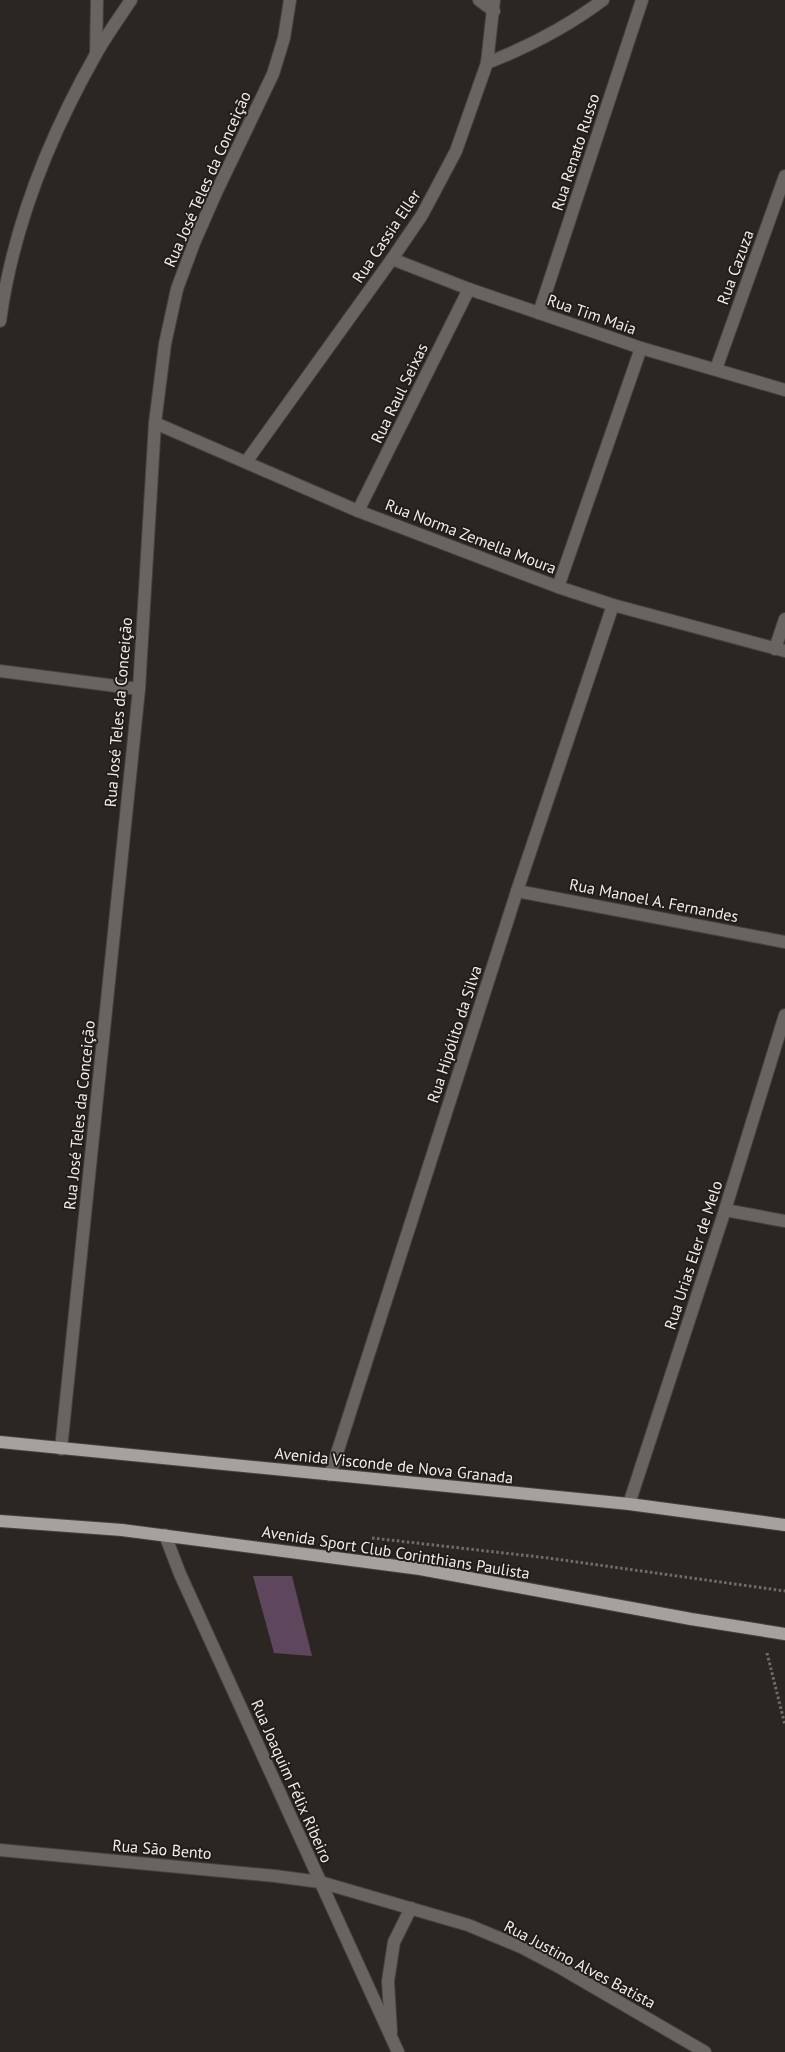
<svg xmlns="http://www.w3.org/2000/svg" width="785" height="2052" viewBox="0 0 785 2052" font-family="'PT Sans',sans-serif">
<rect width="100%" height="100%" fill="#2c2623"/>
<!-- building -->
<path fill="#5e475c" d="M 253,1576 L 292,1576 L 312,1656 L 274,1653 Z"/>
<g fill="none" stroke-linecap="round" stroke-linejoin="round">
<!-- service casing -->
<g stroke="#47423f" stroke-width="14">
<path id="service" d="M 479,0 L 494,11"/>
</g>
<!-- minor casing -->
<g stroke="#47423f" stroke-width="14">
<g id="minor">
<path d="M 96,54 L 97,0"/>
<path d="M 487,63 C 528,47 567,27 603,0"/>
<path d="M 392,259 L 469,289 L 641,348 L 785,390"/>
<path d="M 539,313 L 642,0"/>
<path d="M 0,321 C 13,226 49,137 96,54 C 106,36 119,18 131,0"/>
<path d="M 716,369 L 785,176"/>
<path d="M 155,423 L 358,511 L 558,587 L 613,605 L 785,651"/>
<path d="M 246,462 L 392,259 L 422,215 L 438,185 L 456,151 L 487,63 L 494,0"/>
<path d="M 358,511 L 469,289"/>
<path d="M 558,587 L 641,348"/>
<path d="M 775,649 L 785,619"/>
<path d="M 0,671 L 139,689"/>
<path d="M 517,891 L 785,942"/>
<path d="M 725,1210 L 785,1221"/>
<path d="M 61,1449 L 139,689 L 155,423 L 165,344 L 177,289 L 194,243 L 215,195 L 273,74 L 284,38 L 290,0"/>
<path d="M 330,1475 L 517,891 L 613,605"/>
<path d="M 629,1504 L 725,1210 L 785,1015"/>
<path d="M 165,1535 L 180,1574 L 398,2052"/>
<path d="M 391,2032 L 388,1981 L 394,1942 L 411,1908"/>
</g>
</g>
<!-- tertiary casing -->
<g stroke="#47423f" stroke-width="14">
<path id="tertiary" d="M 0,1850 L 275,1876 L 320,1882 L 468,1925 L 521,1947 L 559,1967 L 705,2052"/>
</g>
<!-- primary casing -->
<g stroke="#47423f" stroke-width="14">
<g id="primary">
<path d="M 0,1442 L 629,1504 L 785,1525"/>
<path d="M 0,1521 L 122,1530 L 420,1569 L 691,1619 L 785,1634"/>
</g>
</g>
<!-- path -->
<g stroke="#716b69" stroke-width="3" stroke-dasharray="2.5 2.5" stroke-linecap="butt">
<path d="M 372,1538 L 548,1558 L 785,1591"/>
<path d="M 767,1653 L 785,1725"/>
</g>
<!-- service -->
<use href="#service" stroke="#676462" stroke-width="12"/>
<!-- minor -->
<use href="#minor" stroke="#676462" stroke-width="12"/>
<!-- tertiary -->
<use href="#tertiary" stroke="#676462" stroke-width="12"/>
<!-- primary -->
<use href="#primary" stroke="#a6a19d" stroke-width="12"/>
</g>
<g text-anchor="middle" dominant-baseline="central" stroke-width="4" stroke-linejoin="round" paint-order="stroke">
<!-- street labels -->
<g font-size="16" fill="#f0ecea" stroke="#221c1a">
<text transform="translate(575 152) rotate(-72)">Rua Renato Russo</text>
<text transform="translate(207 179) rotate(-66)">Rua José Teles da Conceição</text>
<text transform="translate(386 236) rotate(-56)">Rua Cassia Eller</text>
<text transform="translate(735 267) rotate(-70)">Rua Cazuza</text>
<text transform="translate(592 314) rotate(19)">Rua Tim Maia</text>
<text transform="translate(399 393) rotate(-64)">Rua Raul Seixas</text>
<text transform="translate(471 536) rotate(21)">Rua Norma Zemella Moura</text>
<text transform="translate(118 712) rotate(-85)">Rua José Teles da Conceição</text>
<text transform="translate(654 900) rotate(11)">Rua Manoel A. Fernandes</text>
<text transform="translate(454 1034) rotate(-72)">Rua Hipólito da Silva</text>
<text transform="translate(79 1115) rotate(-84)">Rua José Teles da Conceição</text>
<text transform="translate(693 1255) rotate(-72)">Rua Urias Eler de Melo</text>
<text transform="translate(394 1465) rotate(6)">Avenida Visconde de Nova Granada</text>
<text transform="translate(396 1552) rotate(9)">Avenida Sport Club Corinthians Paulista</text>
<text transform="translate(292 1781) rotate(66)">Rua Joaquim Félix Ribeiro</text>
<text transform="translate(162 1849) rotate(5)">Rua São Bento</text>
<text transform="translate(580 1964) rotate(28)">Rua Justino Alves Batista</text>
</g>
</g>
</svg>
